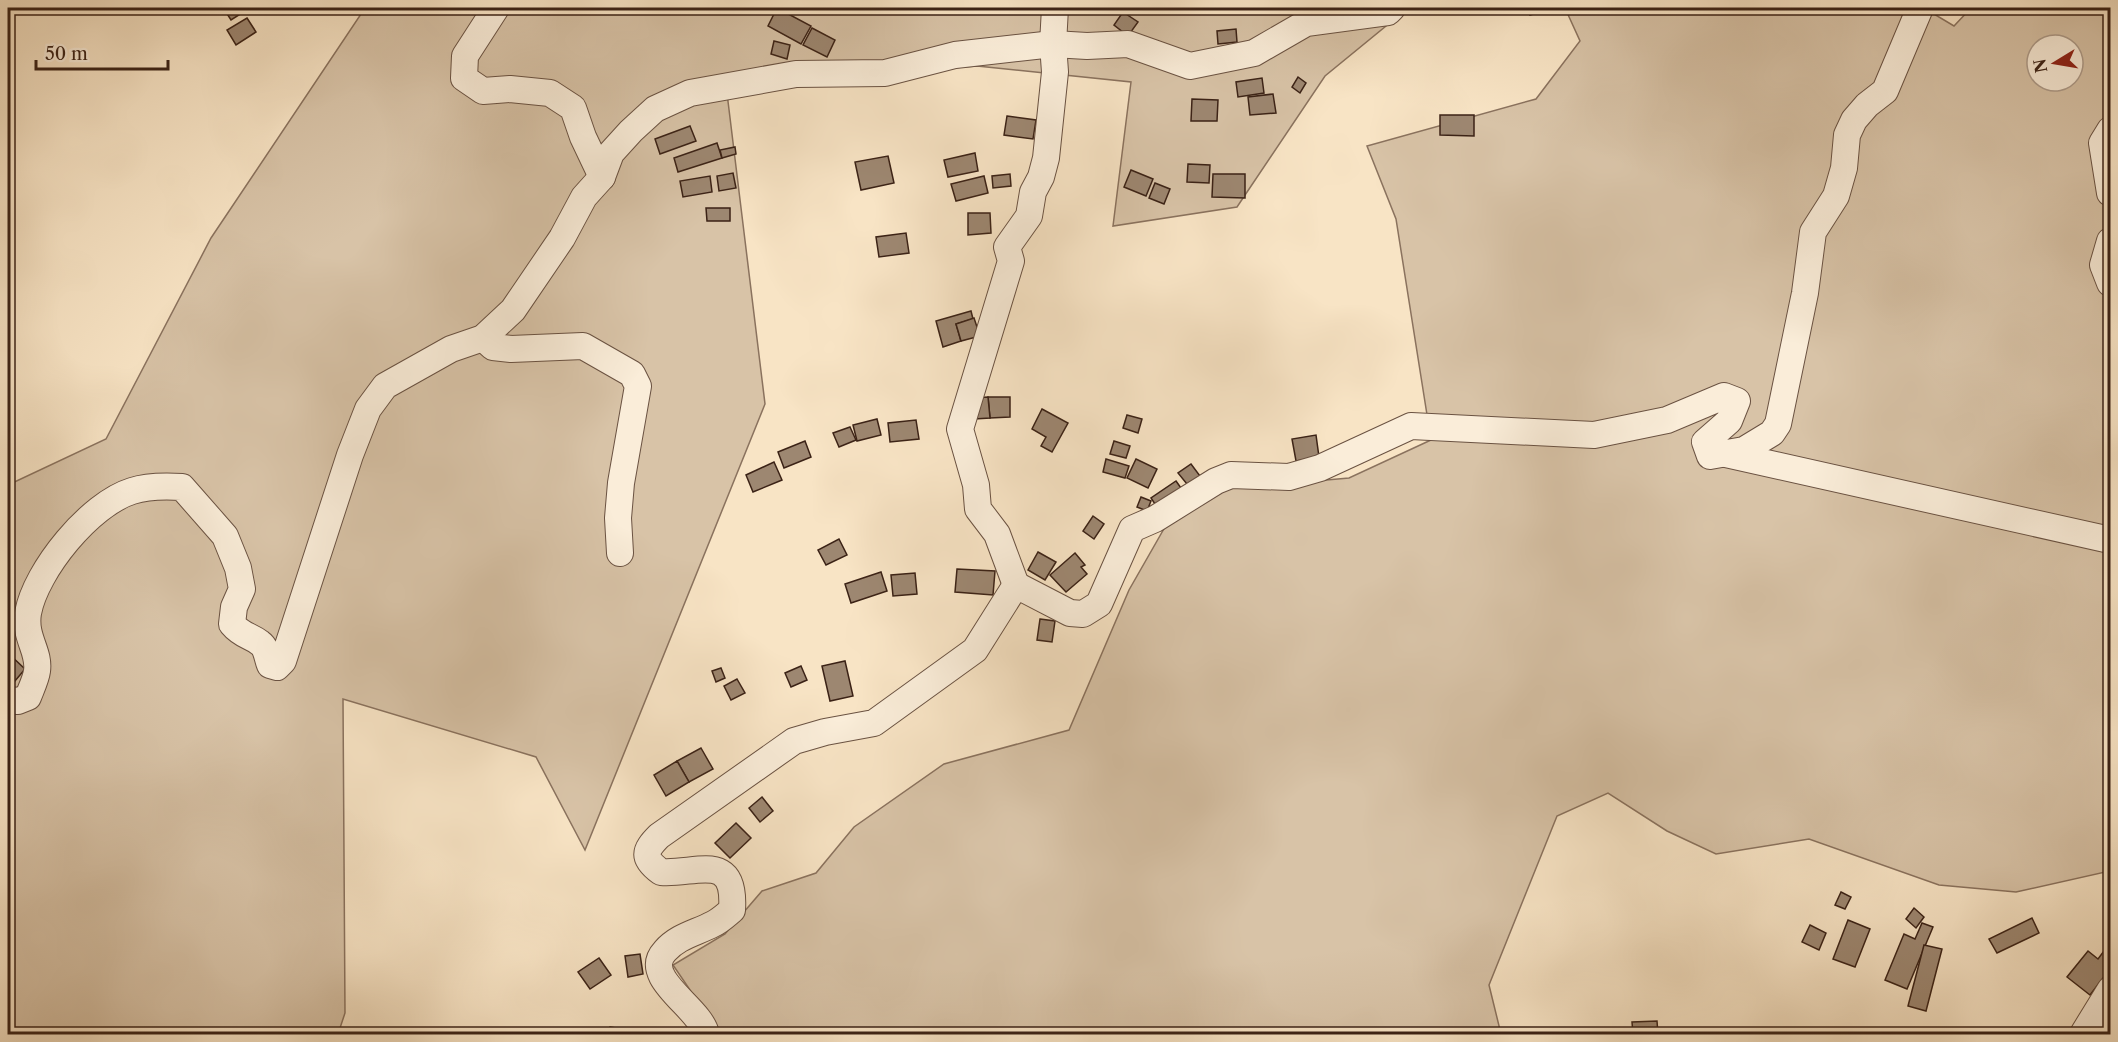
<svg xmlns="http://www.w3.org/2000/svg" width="2118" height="1042" viewBox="0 0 2118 1042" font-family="'Libre Caslon Text',serif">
<rect width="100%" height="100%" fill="#f8e4c5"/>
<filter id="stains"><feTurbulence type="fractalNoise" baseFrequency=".00333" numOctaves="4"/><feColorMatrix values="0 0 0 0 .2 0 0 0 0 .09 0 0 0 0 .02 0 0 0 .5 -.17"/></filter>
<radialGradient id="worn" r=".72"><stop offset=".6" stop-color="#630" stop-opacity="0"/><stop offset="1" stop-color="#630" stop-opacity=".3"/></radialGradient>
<!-- green -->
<g fill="#d8c3a7" stroke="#8a725e" stroke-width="1.5" fill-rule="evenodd">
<path d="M 365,8 L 1408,8 L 1325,76 L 1237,207 L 1113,226 L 1131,82 L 977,66 L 726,85 L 765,404 L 585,850 L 536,757 L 343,699 L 345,1013 L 338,1034 L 8,1034 L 8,485 L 106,439 L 211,238 Z"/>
<path d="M 1565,8 L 1924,8 L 1954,26 L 1971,8 L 2110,8 L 2110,871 L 2016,892 L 1939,885 L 1809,839 L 1716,854 L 1667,831 L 1608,793 L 1557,816 L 1489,985 L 1501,1034 L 720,1034 L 673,965 L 725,934 L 762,891 L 816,873 L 854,827 L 944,764 L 1069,730 L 1129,590 L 1165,527 L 1224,489 L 1349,478 L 1431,440 L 1396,219 L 1367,146 L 1536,99 L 1580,41 ZM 2037,45 L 2073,45 L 2073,81 L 2037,81 Z"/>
</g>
<!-- building -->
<g fill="#9d8771" stroke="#3b2216" stroke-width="1.5">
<path d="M 226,8 L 239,8 L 242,13 L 231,20 L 224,9 Z"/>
<path d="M 777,8 L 811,26 L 801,44 L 768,26 Z"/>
<path d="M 1529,8 L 1548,8 L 1548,10 L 1530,15 Z"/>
<path d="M 1123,12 L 1138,22 L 1128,36 L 1114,25 Z"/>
<path d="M 247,18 L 256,32 L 236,45 L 227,30 Z"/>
<path d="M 812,28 L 835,40 L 827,57 L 803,45 Z"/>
<path d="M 1236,29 L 1237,42 L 1218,44 L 1217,31 Z"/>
<path d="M 774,41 L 790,45 L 787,59 L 771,54 Z"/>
<path d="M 1298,77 L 1306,83 L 1300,93 L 1292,87 Z"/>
<path d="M 1262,78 L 1264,93 L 1238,97 L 1236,82 Z"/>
<path d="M 1273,94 L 1276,113 L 1250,115 L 1248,97 Z"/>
<path d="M 1192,99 L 1218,100 L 1217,121 L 1191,121 Z"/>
<path d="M 1440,115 L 1474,115 L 1474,136 L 1440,135 Z"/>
<path d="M 1007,116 L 1036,120 L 1033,139 L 1004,135 Z"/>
<path d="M 690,126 L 696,141 L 660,154 L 655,139 Z"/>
<path d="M 717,143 L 722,158 L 678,172 L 674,158 Z"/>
<path d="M 735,147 L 736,154 L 722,158 L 720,150 Z"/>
<path d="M 975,153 L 978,171 L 948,177 L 944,160 Z"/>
<path d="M 888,156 L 894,183 L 861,190 L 855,162 Z"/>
<path d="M 1188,164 L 1210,165 L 1209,183 L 1187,182 Z"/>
<path d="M 1131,170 L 1153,179 L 1146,196 L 1124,187 Z"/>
<path d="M 733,173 L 736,188 L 719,191 L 717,176 Z"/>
<path d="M 1010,174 L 1011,186 L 993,188 L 992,176 Z"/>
<path d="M 1213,174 L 1245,174 L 1245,198 L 1212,197 Z"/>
<path d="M 710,176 L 712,192 L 683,197 L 680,181 Z"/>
<path d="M 984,176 L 988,193 L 956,201 L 951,184 Z"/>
<path d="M 1155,183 L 1170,189 L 1164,204 L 1149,198 Z"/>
<path d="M 706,208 L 730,208 L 730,221 L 707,221 Z"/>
<path d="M 968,213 L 990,213 L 991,233 L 968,235 Z"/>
<path d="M 906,233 L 909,253 L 879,257 L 876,237 Z"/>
<path d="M 971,311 L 973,319 L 956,324 L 961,341 L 943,347 L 936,321 Z"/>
<path d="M 974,318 L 980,336 L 961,341 L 956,324 Z"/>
<path d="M 988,397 L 1010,397 L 1010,417 L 990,418 Z"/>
<path d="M 988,397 L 990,418 L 974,419 L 972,398 Z"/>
<path d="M 1042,409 L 1068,423 L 1052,452 L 1041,446 L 1046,437 L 1032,429 Z"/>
<path d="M 1127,415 L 1142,419 L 1138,433 L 1123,428 Z"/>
<path d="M 877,419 L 881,435 L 857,441 L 853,425 Z"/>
<path d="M 916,420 L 919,439 L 890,442 L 888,423 Z"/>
<path d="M 850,427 L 856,440 L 839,447 L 833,433 Z"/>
<path d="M 1316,435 L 1319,457 L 1296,461 L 1292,439 Z"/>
<path d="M 805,441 L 811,457 L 784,468 L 778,452 Z"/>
<path d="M 1114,441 L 1130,446 L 1126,458 L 1110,454 Z"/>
<path d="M 1106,459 L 1129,466 L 1125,478 L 1103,472 Z"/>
<path d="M 1136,459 L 1157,469 L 1148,488 L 1127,478 Z"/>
<path d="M 774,462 L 782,480 L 753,492 L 746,475 Z"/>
<path d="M 1191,464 L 1203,480 L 1191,489 L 1178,473 Z"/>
<path d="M 1176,481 L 1186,495 L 1161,513 L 1151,498 Z"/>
<path d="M 1141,497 L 1151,501 L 1147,511 L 1137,507 Z"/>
<path d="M 1093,516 L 1104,524 L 1094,539 L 1083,531 Z"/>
<path d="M 839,539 L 847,555 L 826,565 L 818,550 Z"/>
<path d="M 1038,552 L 1056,562 L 1045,580 L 1028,570 Z"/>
<path d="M 1075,553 L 1085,565 L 1081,567 L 1087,574 L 1066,592 L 1050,575 Z"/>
<path d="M 957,569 L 995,571 L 993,595 L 955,592 Z"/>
<path d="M 881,572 L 887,591 L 851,603 L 845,584 Z"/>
<path d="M 915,573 L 917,594 L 893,596 L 891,575 Z"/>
<path d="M 1040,619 L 1055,621 L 1052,642 L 1037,640 Z"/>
<path d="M 8,653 L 25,669 L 15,681 L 8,674 Z"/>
<path d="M 845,661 L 853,696 L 830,701 L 822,666 Z"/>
<path d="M 801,666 L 807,680 L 791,687 L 785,673 Z"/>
<path d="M 721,668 L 725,678 L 716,682 L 712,671 Z"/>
<path d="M 737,679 L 745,693 L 731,700 L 724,686 Z"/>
<path d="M 701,748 L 713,769 L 689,782 L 677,761 Z"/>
<path d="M 677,761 L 689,782 L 666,796 L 654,775 Z"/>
<path d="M 762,797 L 773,811 L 760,822 L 749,808 Z"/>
<path d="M 736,823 L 751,838 L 730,858 L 715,843 Z"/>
<path d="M 1841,892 L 1851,897 L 1845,909 L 1835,905 Z"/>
<path d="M 1914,908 L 1924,917 L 1916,928 L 1906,919 Z"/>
<path d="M 2032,918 L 2039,933 L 1997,953 L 1989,939 Z"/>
<path d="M 1848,920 L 1870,929 L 1855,967 L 1833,959 Z"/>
<path d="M 1922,923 L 1933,927 L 1907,989 L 1885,980 L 1904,934 L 1915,939 Z"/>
<path d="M 1810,925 L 1826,933 L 1819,950 L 1802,942 Z"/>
<path d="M 2110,943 L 2110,969 L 2090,995 L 2067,977 L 2088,951 L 2098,959 Z"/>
<path d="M 1924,945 L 1942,949 L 1926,1011 L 1908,1006 Z"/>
<path d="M 640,954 L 643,974 L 628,977 L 625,956 Z"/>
<path d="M 599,958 L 611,975 L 590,989 L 578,972 Z"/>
<path d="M 1657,1021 L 1658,1034 L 1633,1034 L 1632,1022 Z"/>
<path d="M 610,1027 L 628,1030 L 628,1034 L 609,1034 Z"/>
</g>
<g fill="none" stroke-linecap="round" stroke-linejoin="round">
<!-- minor casing -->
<g stroke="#6a5242" stroke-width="28">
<g id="minor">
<path d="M 496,8 L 465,56 L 464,78 L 483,91 L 510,89 L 550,93 L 573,108 L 583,137 L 602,177 L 611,153 L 631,131 L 655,109 L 690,93 L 796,74 L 885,73 L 955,55 L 1053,44 L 1087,46 L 1128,44 L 1190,66 L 1254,53 L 1306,23 L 1388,12 L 1392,8"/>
<path d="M 2110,130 L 2102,143 L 2110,193"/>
<path d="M 2110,241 L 2103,265 L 2110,283"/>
<path d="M 483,338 L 493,347 L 511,349 L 583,346 L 632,374 L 638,386 L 621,483 L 618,518 L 620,553"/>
<path d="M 1726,454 L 2110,540"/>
<path d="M 1016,585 L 997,534 L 978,509 L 976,485 L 960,429 L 1011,261 L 1007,247 L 1029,216 L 1033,192 L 1041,177 L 1046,158 L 1055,72 L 1053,44 L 1055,8"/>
<path d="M 8,700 L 18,701 L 28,697 C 31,689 36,679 37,671 C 40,651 24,638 28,613 C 36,570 90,504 132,491 C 147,486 166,486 182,487 L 225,536 L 238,568 L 242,589 L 234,607 L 232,624 C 242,636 250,635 260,643 C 267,648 267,658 270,665 L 277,667 L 283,661 L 350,455 L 368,409 L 385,386 L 451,349 L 483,338 L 513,310 L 562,238 L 584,197 L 602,177"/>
<path d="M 706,1034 C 701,1008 640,978 665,951 C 678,936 696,933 713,924 C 720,921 726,915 732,910 C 736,850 696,875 661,872 C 642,858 644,851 659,836 L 794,741 L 825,732 L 874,723 L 975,650 L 1016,585 L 1070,613 L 1083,614 L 1099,604 L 1132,529 L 1155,519 L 1216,481 L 1231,475 L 1289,477 L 1320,468 L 1411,426 L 1594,435 L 1667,420 L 1724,396 L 1737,401 L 1729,421 L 1705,442 L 1710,456 L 1744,450 L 1772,433 L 1778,424 L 1805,293 L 1813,232 L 1836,196 L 1844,168 L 1847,135 L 1854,120 L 1867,105 L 1885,91 L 1920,8"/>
<path d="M 2083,1034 L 2110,990"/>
</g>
</g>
<!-- minor -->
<use href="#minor" stroke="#faedd9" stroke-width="26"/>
</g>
<!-- margin -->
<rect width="2118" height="1042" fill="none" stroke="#f8e4c5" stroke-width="30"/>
<rect x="9" y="9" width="2100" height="1024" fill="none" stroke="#3b2216" stroke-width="3"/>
<rect x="15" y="15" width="2088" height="1012" fill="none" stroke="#3b2216" stroke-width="1.5"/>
<!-- north arrow -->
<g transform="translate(2055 63) rotate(259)"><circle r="28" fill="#faedd9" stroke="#ae9c8b" stroke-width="1.5"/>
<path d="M0-4.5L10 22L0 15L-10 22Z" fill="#8f2418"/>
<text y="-9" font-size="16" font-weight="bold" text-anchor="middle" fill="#3b2216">N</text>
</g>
<!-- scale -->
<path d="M36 60v9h132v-9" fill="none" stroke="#3b2216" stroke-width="3"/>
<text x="45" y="60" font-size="18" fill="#3b2216" stroke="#faedd9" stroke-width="4.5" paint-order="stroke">50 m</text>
<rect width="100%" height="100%" filter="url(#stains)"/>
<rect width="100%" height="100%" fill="url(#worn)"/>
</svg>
